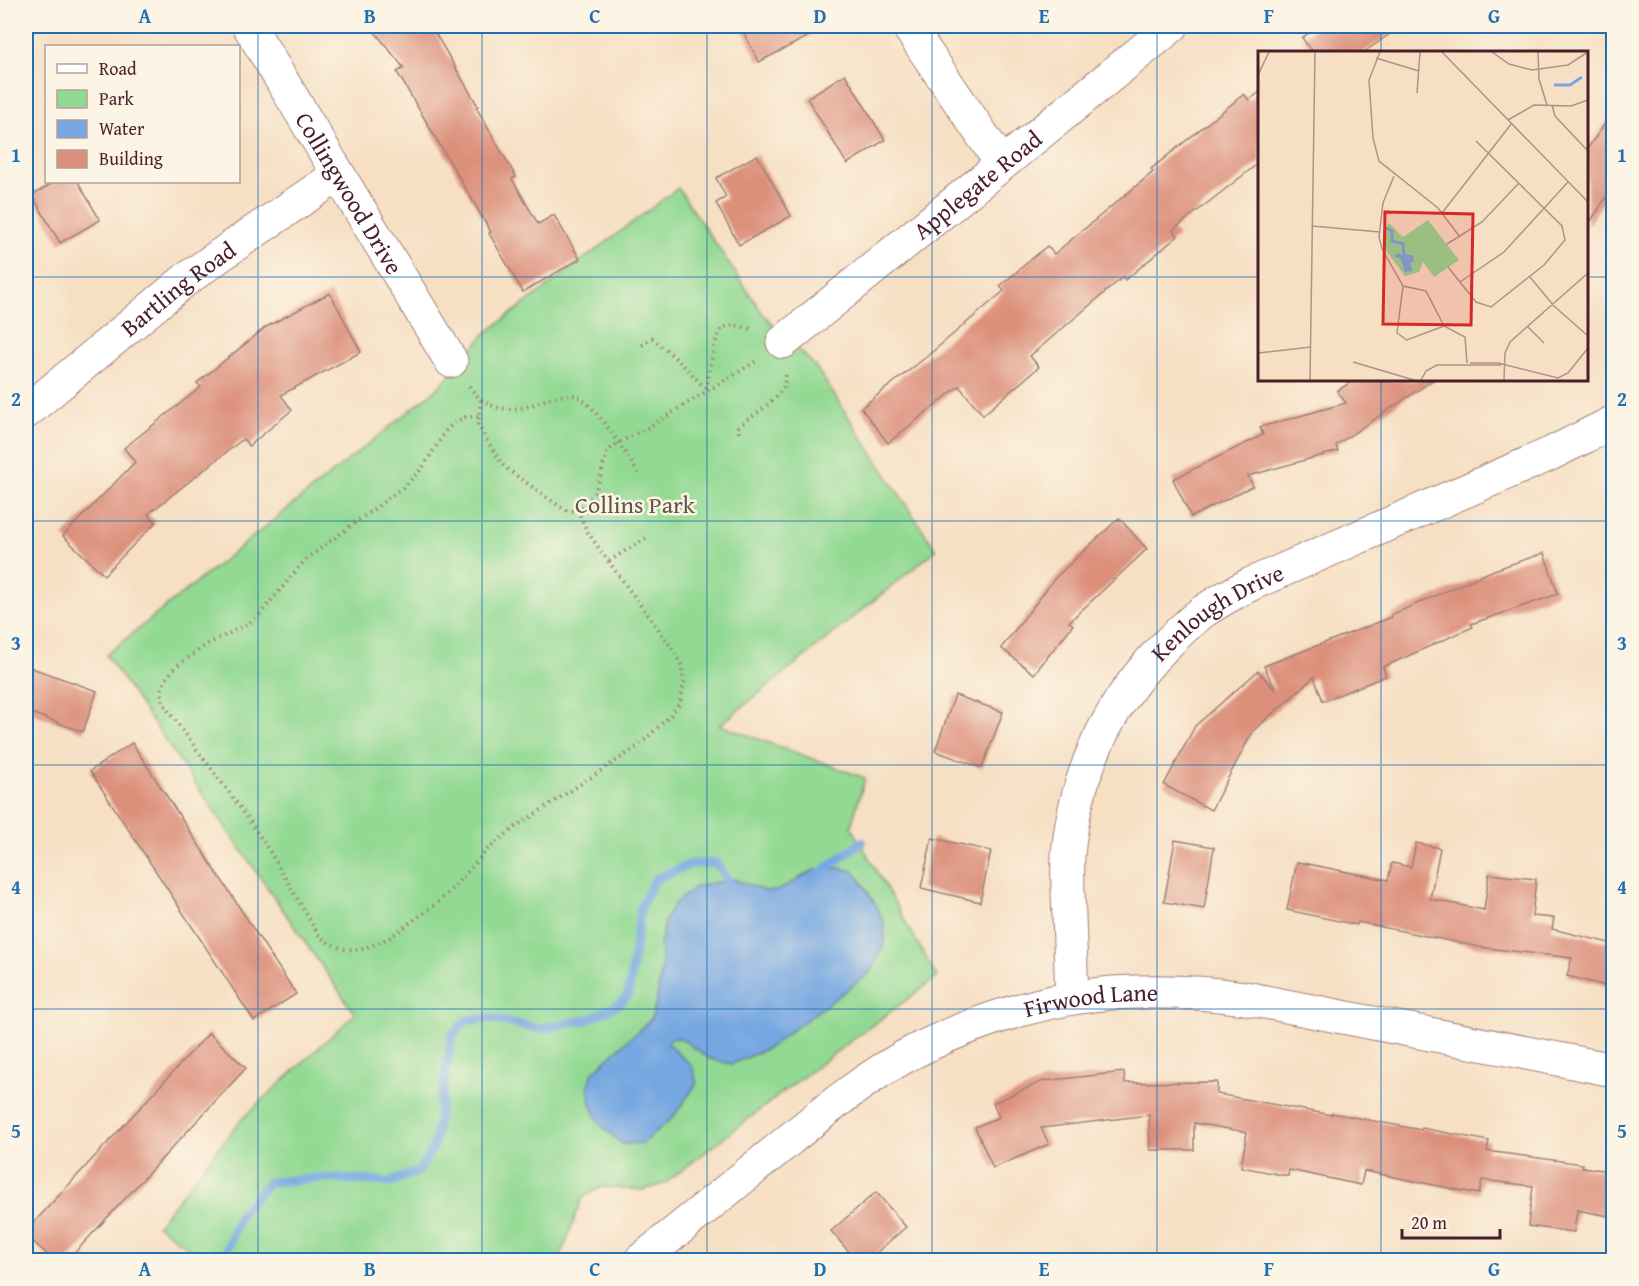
<svg xmlns="http://www.w3.org/2000/svg" width="1639" height="1286" viewBox="0 0 1639 1286" font-family="'Gentium Book Plus',serif">
<rect width="100%" height="100%" fill="#fcf5e5"/>
<filter id="ink" filterUnits="userSpaceOnUse"><feTurbulence type="fractalNoise" baseFrequency=".0167" numOctaves="2"/><feDisplacementMap in="SourceGraphic" scale="12" xChannelSelector="R" yChannelSelector="G"/><feConvolveMatrix kernelMatrix="1 2 1 2 8 2 1 2 1" color-interpolation-filters="sRGB"/></filter>
<filter id="wash" filterUnits="userSpaceOnUse"><feTurbulence type="fractalNoise" baseFrequency=".008" numOctaves="4" result="noise"/><feDisplacementMap in="SourceGraphic" scale="24" xChannelSelector="R" yChannelSelector="G"/><feGaussianBlur stdDeviation="1.35" result="paint"/><feColorMatrix in="noise" values="0 0 0 0 0 0 0 0 0 0 0 0 0 0 0 0 0 1.4 0 .05"/><feComposite in="paint" operator="in"/></filter>
<g filter="url(#wash)">
<rect width="100%" height="100%" fill="#f6dfc3"/>
<!-- green -->
<path fill="#92d993" stroke="#6e7c5f" stroke-width="1.5" d="M 678,188 L 763,314 L 815,366 L 936,550 L 720,725 L 865,778 L 851,826 L 937,977 L 800,1079 L 664,1184 L 643,1190 L 601,1187 L 582,1198 L 563,1251 L 558,1260 L 254,1260 L 254,1259 L 191,1250 L 157,1225 L 241,1120 L 355,1014 L 106,655 L 438,388 L 486,333 Z"/>
<!-- water -->
<path fill="#76a7e1" stroke="#606386" stroke-width="1.5" d="M 841,868 L 853,871 L 860,879 L 876,905 L 884,923 L 885,942 L 871,972 L 768,1048 L 732,1064 L 710,1059 L 680,1038 L 670,1039 L 668,1044 L 692,1066 L 697,1083 L 674,1116 L 643,1143 L 622,1144 L 599,1123 L 592,1106 L 588,1089 L 593,1072 L 651,1019 L 656,1003 L 662,966 L 660,946 L 665,920 L 675,903 L 694,888 L 712,883 L 733,879 L 765,891 L 777,891 L 814,870 Z"/>
<g fill="none" stroke-linecap="round" stroke-linejoin="round">
<!-- stream -->
<g stroke="#76a7e1" stroke-width="9">
<path d="M 816,876 L 862,842"/>
<path d="M 223,1260 L 240,1214 L 269,1182 L 322,1178 L 391,1182 L 419,1171 L 434,1146 L 452,1035 L 467,1020 L 488,1018 L 540,1029 L 589,1019 L 619,1004 L 628,995 L 641,906 L 655,879 L 691,864 L 716,863 L 733,888"/>
</g>
</g>
<g id="blocks">
<!-- building -->
<g fill="#dc907c">
<path d="M 370,26 L 431,26 L 478,106 L 476,107 L 516,177 L 512,179 L 538,224 L 554,215 L 580,259 L 523,292 L 489,233 L 491,232 L 397,72 L 404,68 Z"/>
<path d="M 740,26 L 828,26 L 759,62 Z"/>
<path d="M 1318,26 L 1401,26 L 1364,52 L 1313,52 L 1302,38 Z"/>
<path d="M 845,74 L 885,140 L 847,164 L 807,98 Z"/>
<path d="M 1260,92 L 1260,162 L 1173,230 L 1178,236 L 1125,280 L 1123,277 L 1030,356 L 1039,367 L 983,415 L 959,386 L 888,443 L 861,408 L 925,358 L 1004,291 L 1000,286 L 1047,246 L 1054,254 L 1153,172 L 1151,169 L 1244,94 L 1249,100 Z"/>
<path d="M 1614,111 L 1614,185 L 1587,227 L 1587,149 Z"/>
<path d="M 757,155 L 791,216 L 739,245 L 716,203 L 726,197 L 716,178 Z"/>
<path d="M 55,182 L 78,182 L 100,220 L 60,243 L 32,195 Z"/>
<path d="M 330,293 L 361,352 L 281,395 L 292,410 L 249,446 L 243,439 L 148,514 L 156,522 L 104,575 L 63,536 L 135,462 L 124,448 L 201,387 L 197,383 L 266,327 Z"/>
<path d="M 1354,380 L 1433,380 L 1336,445 L 1338,451 L 1248,476 L 1253,486 L 1191,517 L 1173,479 L 1263,435 L 1260,427 L 1346,403 L 1337,391 Z"/>
<path d="M 1119,518 L 1147,549 L 1069,622 L 1073,625 L 1034,674 L 1001,648 L 1056,577 Z"/>
<path d="M 1544,553 L 1558,594 L 1471,624 L 1473,627 L 1383,667 L 1386,676 L 1323,701 L 1314,677 L 1253,731 L 1211,810 L 1164,785 L 1195,726 L 1258,671 L 1276,691 L 1264,666 L 1392,617 L 1391,615 L 1494,570 Z"/>
<path d="M 26,666 L 97,691 L 83,732 L 26,711 Z"/>
<path d="M 955,695 L 1003,712 L 982,768 L 935,751 Z"/>
<path d="M 132,743 L 296,994 L 254,1021 L 90,771 Z"/>
<path d="M 932,838 L 991,851 L 980,902 L 921,888 Z"/>
<path d="M 1175,840 L 1214,847 L 1204,909 L 1164,902 Z"/>
<path d="M 1416,843 L 1440,848 L 1430,899 L 1484,910 L 1489,874 L 1536,879 L 1532,916 L 1554,918 L 1552,929 L 1614,944 L 1614,988 L 1567,976 L 1572,958 L 1479,947 L 1358,922 L 1357,925 L 1287,910 L 1297,862 L 1388,880 L 1392,863 L 1411,867 Z"/>
<path d="M 209,1033 L 246,1068 L 68,1260 L 53,1260 L 26,1235 L 26,1231 Z"/>
<path d="M 1124,1072 L 1125,1083 L 1217,1082 L 1217,1094 L 1331,1115 L 1332,1113 L 1421,1130 L 1422,1128 L 1489,1141 L 1487,1151 L 1583,1164 L 1582,1167 L 1614,1172 L 1614,1217 L 1577,1210 L 1574,1232 L 1528,1226 L 1533,1186 L 1482,1180 L 1479,1194 L 1364,1171 L 1361,1185 L 1289,1170 L 1288,1176 L 1241,1167 L 1247,1132 L 1194,1123 L 1194,1150 L 1150,1150 L 1149,1115 L 1041,1128 L 1049,1144 L 993,1168 L 975,1127 L 999,1117 L 993,1103 L 1043,1081 Z"/>
<path d="M 876,1192 L 906,1227 L 868,1260 L 856,1260 L 831,1231 Z"/>
</g>
</g>
</g>
<g filter="url(#ink)">
<use href="#blocks" fill-opacity="0" stroke="#a07f77" stroke-width="1.5"/>
<g fill="none" stroke-linecap="round" stroke-linejoin="round">
<!-- minor casing -->
<g stroke="#a07f77" stroke-width="35">
<g id="minor">
<path id="s1" d="M 249,26 L 451,361"/>
<path d="M 908,26 L 1002,164"/>
<path id="s2" d="M 783,342 L 1172,26"/>
<path id="s3" d="M 26,412 L 184,281 L 236,244 L 338,175"/>
<path id="s4" d="M 1072,998 C 1071,970 1070,943 1069,916 C 1068,896 1067,876 1068,856 C 1074,777 1108,704 1163,648 C 1176,635 1189,622 1204,611 C 1219,601 1235,592 1251,584 L 1550,454 L 1614,422"/>
<path id="s5" d="M 641,1260 C 687,1223 733,1186 778,1149 C 822,1113 867,1075 919,1049 C 984,1017 1063,993 1136,992 C 1172,991 1209,993 1245,998 L 1614,1070"/>
</g>
</g>
<!-- path -->
<g stroke="#a07f77" stroke-width="4" stroke-dasharray="1.5 4.5" stroke-linecap="butt">
<path d="M 642,345 L 652,338 L 680,362 L 707,390"/>
<path d="M 469,386 C 484,408 505,413 529,406 C 540,402 549,397 560,396 C 566,395 573,394 578,397 C 599,408 626,455 640,476"/>
<path d="M 707,389 C 709,377 713,332 725,327 C 733,323 745,328 753,329"/>
<path d="M 481,400 L 478,424 L 484,436 L 504,467 L 559,506 L 568,511 L 578,511 L 586,504 L 595,492 L 600,478 L 606,455 L 608,451 L 618,443 L 647,428 L 758,360"/>
<path d="M 478,416 L 466,417 L 457,421 L 447,429 L 423,467 L 405,486 L 306,559 L 260,614 L 249,623 L 206,645 L 175,667 L 165,680 L 161,691 L 163,702 L 169,712 L 245,814 L 270,852 L 318,934 L 327,942 L 343,949 L 360,950 L 389,938 L 435,905 L 452,889 L 488,849 L 514,828 L 637,747 L 670,716 L 680,703 L 684,682 L 681,665 L 670,645 L 600,550 L 587,531 L 578,511"/>
<path d="M 739,433 L 738,427 L 761,410 L 777,396 L 784,387 L 786,373"/>
<path d="M 609,561 L 649,536"/>
</g>
<!-- minor -->
<use href="#minor" stroke="#fff" stroke-width="33"/>
</g>
</g>
<!-- grid -->
<path fill="none" stroke="#1f6fb2" stroke-width="1.5" stroke-opacity="0.55" d="M 258,26 L 258,1260M 482,26 L 482,1260M 707,26 L 707,1260M 932,26 L 932,1260M 1157,26 L 1157,1260M 1381,26 L 1381,52M 26,277 L 1260,277M 1586,277 L 1614,277M 1381,380 L 1381,1260M 26,521 L 1614,521M 26,765 L 1614,765M 26,1009 L 1614,1009"/>
<g text-anchor="middle" dominant-baseline="central" stroke-width="5" stroke-linejoin="round" paint-order="stroke">
<!-- street labels -->
<g font-size="24" fill="#4a1f2b" stroke="#fcf5e5">
<text stroke="none"><textPath href="#s2" startOffset="250">Applegate Road</textPath></text>
<text stroke="none"><textPath href="#s1" startOffset="195">Collingwood Drive</textPath></text>
<text stroke="none"><textPath href="#s3" startOffset="196">Bartling Road</textPath></text>
<text stroke="none"><textPath href="#s4" startOffset="441">Kenlough Drive</textPath></text>
<text stroke="none"><textPath href="#s5" startOffset="530">Firwood Lane</textPath></text>
</g>
<!-- park labels -->
<g font-size="24" fill="#60574a" stroke="#fcf5e5">
<text x="635" y="504">Collins Park</text>
</g>
</g>
<!-- overview -->
<g transform="translate(1258 51)">
<rect width="330" height="330" fill="#f6dfc3"/>
<path d="M 170,169 L 201,209 L 176,226 L 165,211 L 161,221 L 147,225 L 126,197 L 125,180 L 131,172 L 145,186 Z" fill="#92d993"/>
<path d="M 140,202 L 152,208 L 154,220 L 147,221 L 143,208 L 136,205 Z" fill="#76a7e1"/>
<path fill="none" stroke="#76a7e1" stroke-width="3" d="M 296,34 L 312,34 L 324,26M 128,177 L 134,180 L 134,190 L 145,193 L 146,204 L 154,206 L 154,211"/>
<path fill="none" stroke="#b19286" stroke-width="1.5" d="M 122,1 L 111,29 L 115,87 L 121,110 L 180,157 L 202,186M 184,1 L 330,151M 234,1 L 251,13 L 274,19 L 310,14 L 330,1M 280,1 L 281,28 L 289,54M 118,7 L 161,20M 0,24 L 11,1M 159,42 L 162,1M 294,54 L 297,65 L 330,100M 250,69 L 276,54 L 313,55 L 330,49M 136,125 L 125,152 L 121,186 L 124,198 L 145,235 L 139,282 L 149,289 L 186,275M 184,162 L 254,72M 54,175 L 122,181M 189,193 L 224,171 L 261,132M 190,216 L 218,251 L 233,256 L 286,214 L 307,189 L 304,175 L 218,90M 272,226 L 296,255M 202,231 L 246,201 L 310,131M 145,235 L 168,240 L 186,275 L 207,286 L 209,312M 296,255 L 330,285M 270,276 L 286,292M 0,302 L 53,296M 95,311 L 156,329M 212,312 L 240,312 L 300,327 L 310,322 L 330,297M 52,329 L 57,1M 163,329 L 168,320 L 179,314 L 243,314M 246,329 L 247,302 L 252,291 L 330,222"/>
<path fill="#d62828" fill-opacity="0.15" stroke="#d62828" stroke-width="3" d="M 127,161 L 215,163 L 213,274 L 125,273 Z"/>
<rect width="330" height="330" fill="none" stroke="#4a1f2b" stroke-width="3"/>
</g>
<!-- margin -->
<rect width="1639" height="1286" fill="none" stroke="#fcf5e5" stroke-width="66"/>
<!-- legend -->
<rect x="45" y="45" width="195" height="138" fill="#fcf5e5" stroke="#b59f9b" stroke-width="1.5"/>
<rect x="57" y="64" width="30" height="9" fill="#ffffff" stroke="#b59f9b" stroke-width="1.5"/>
<text x="99" y="75" font-size="18" fill="#4a1f2b">Road</text>
<rect x="57" y="90" width="30" height="18" fill="#92d993" stroke="#b59f9b" stroke-width="1.5"/>
<text x="99" y="105" font-size="18" fill="#4a1f2b">Park</text>
<rect x="57" y="120" width="30" height="18" fill="#76a7e1" stroke="#b59f9b" stroke-width="1.5"/>
<text x="99" y="135" font-size="18" fill="#4a1f2b">Water</text>
<rect x="57" y="150" width="30" height="18" fill="#dc907c" stroke="#b59f9b" stroke-width="1.5"/>
<text x="99" y="165" font-size="18" fill="#4a1f2b">Building</text>
<!-- scale -->
<path d="M1402 1229v9h98v-9" fill="none" stroke="#4a1f2b" stroke-width="3"/>
<text x="1411" y="1229" font-size="18" fill="#4a1f2b" stroke="#fcf5e5" stroke-width="4.5" paint-order="stroke">20 m</text>
<rect x="33" y="33" width="1573" height="1220" fill="none" stroke="#1f6fb2" stroke-width="2"/>
<g font-size="20" text-anchor="middle" font-weight="bold" fill="#1f6fb2">
<text x="145" y="23">A</text>
<text x="370" y="23">B</text>
<text x="595" y="23">C</text>
<text x="820" y="23">D</text>
<text x="1044" y="23">E</text>
<text x="1269" y="23">F</text>
<text x="1494" y="23">G</text>
<text x="16" y="162">1</text>
<text x="1622" y="162">1</text>
<text x="16" y="406">2</text>
<text x="1622" y="406">2</text>
<text x="16" y="650">3</text>
<text x="1622" y="650">3</text>
<text x="16" y="894">4</text>
<text x="1622" y="894">4</text>
<text x="16" y="1138">5</text>
<text x="1622" y="1138">5</text>
<text x="145" y="1276">A</text>
<text x="370" y="1276">B</text>
<text x="595" y="1276">C</text>
<text x="820" y="1276">D</text>
<text x="1044" y="1276">E</text>
<text x="1269" y="1276">F</text>
<text x="1494" y="1276">G</text>
</g>
</svg>
